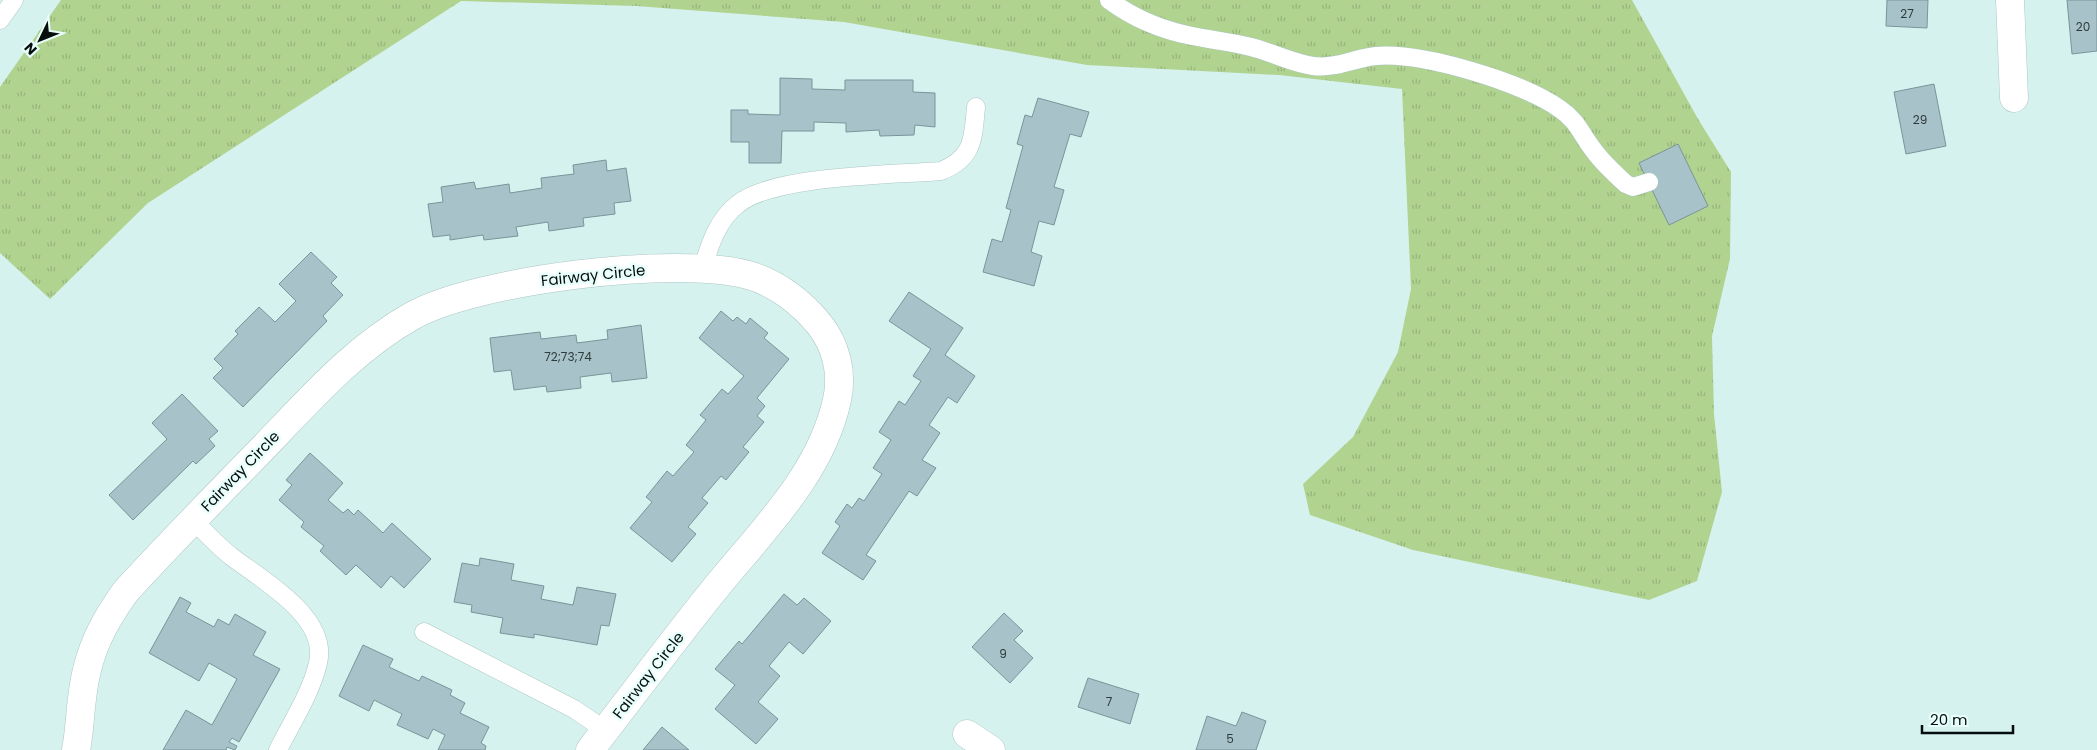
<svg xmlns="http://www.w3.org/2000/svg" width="2097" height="750" viewBox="0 0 2097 750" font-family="Poppins,sans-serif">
<defs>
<pattern id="grass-tufts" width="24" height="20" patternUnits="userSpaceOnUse" patternTransform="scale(1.25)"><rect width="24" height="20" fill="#b1d390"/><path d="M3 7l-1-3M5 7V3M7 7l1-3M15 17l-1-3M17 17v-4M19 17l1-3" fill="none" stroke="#97b47b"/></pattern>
</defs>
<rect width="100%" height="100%" fill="#d6f2ef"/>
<!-- grass -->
<path fill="url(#grass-tufts)" d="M 61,0 L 1632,0 L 1698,119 L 1731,172 L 1730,259 L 1712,336 L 1714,414 L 1722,492 L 1697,581 L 1649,600 L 1413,550 L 1310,515 L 1303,484 L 1353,437 L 1398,352 L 1411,289 L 1402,89 L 1279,75 L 1087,65 L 844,22 L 636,6 L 461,1 L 148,203 L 50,299 L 0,253 L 0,87 Z"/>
<!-- building -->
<g fill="#a8c2c9" stroke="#7b949a">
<path d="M 1887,0 L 1928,0 L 1927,28 L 1886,26 Z"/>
<path d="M 2067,0 L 2097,0 L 2097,51 L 2072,54 Z"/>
<path d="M 780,78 L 812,79 L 812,89 L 845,90 L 845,80 L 913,80 L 913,92 L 935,93 L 935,127 L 915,125 L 914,135 L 880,136 L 879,130 L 846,132 L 846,123 L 814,122 L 814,131 L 782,131 L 781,163 L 749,163 L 749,142 L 731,142 L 731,110 L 748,110 L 748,114 L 780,115 Z"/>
<path d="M 1934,84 L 1946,146 L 1906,154 L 1894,92 Z"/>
<path d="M 1038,98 L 1089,112 L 1081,137 L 1070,134 L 1054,187 L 1064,190 L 1054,225 L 1039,221 L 1031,252 L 1042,256 L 1034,286 L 983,272 L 992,239 L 1002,242 L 1011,210 L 1006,208 L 1023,146 L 1017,144 L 1025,115 L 1032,117 Z"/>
<path d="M 1678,144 L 1708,206 L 1669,225 L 1639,163 Z"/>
<path d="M 606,160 L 607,171 L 626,168 L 631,201 L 614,203 L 615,214 L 583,218 L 584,226 L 549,231 L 548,222 L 516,227 L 518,236 L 484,240 L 483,235 L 450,240 L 450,235 L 433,237 L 428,204 L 443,202 L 441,187 L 474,182 L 476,189 L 509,184 L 510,193 L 542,188 L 541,178 L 574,174 L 573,165 Z"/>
<path d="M 311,252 L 337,277 L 331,283 L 343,295 L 323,316 L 327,321 L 243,407 L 213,378 L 223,368 L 214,359 L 238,334 L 235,331 L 259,307 L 275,322 L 296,301 L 279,284 Z"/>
<path d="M 909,292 L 963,328 L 945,355 L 975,376 L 957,403 L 948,397 L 929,425 L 940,433 L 922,460 L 936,468 L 917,496 L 909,491 L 866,555 L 876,561 L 863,580 L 822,553 L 840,526 L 835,522 L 847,504 L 852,508 L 859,498 L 864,501 L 882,474 L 873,468 L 891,440 L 879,432 L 899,401 L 905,405 L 921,381 L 913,376 L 931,349 L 889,321 Z"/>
<path d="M 721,311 L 733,321 L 737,317 L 746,324 L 750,318 L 768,333 L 764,338 L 789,359 L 757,398 L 765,406 L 757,416 L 764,422 L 743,447 L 749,452 L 726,480 L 721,476 L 702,498 L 708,503 L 688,527 L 696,534 L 672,562 L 630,528 L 652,502 L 646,497 L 667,471 L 673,476 L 694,452 L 686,445 L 706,420 L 700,415 L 722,389 L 728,394 L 744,376 L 699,338 Z"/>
<path d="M 641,325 L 647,378 L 612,382 L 611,373 L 580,377 L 581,388 L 547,392 L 546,386 L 514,390 L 511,370 L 494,372 L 490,338 L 540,332 L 541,339 L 576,335 L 577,343 L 608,339 L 607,330 Z"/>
<path d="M 182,394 L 218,431 L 209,439 L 215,446 L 196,464 L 193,461 L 133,520 L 109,495 L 167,439 L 152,423 Z"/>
<path d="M 310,453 L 343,483 L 328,500 L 343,513 L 348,509 L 354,515 L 358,510 L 383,533 L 392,523 L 431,559 L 404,588 L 391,576 L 381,588 L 356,565 L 346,575 L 320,551 L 324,546 L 301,527 L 304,522 L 279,500 L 292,485 L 286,480 Z"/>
<path d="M 480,558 L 514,564 L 511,580 L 544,586 L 541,599 L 573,605 L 577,587 L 616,594 L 609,626 L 601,625 L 597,645 L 534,634 L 534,638 L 500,633 L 503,618 L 471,612 L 472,605 L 454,602 L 462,563 L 479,566 Z"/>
<path d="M 784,594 L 797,605 L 804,598 L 831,621 L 803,654 L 789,642 L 769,666 L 780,676 L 758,702 L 778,719 L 756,744 L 715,709 L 735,685 L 715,669 L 739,641 L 742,644 Z"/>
<path d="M 180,597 L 191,603 L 186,612 L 214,627 L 218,619 L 229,625 L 235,614 L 266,632 L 253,655 L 280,669 L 239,742 L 232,738 L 229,742 L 237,746 L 235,750 L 227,747 L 226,750 L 163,750 L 186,710 L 212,725 L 237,679 L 209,663 L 199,681 L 149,653 Z"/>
<path d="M 1004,613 L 1023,631 L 1014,640 L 1033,658 L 1010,683 L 972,647 Z"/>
<path d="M 363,645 L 393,659 L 389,667 L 419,681 L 422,676 L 452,690 L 450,695 L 465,703 L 460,713 L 489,727 L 481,743 L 486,746 L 485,750 L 438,750 L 445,735 L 433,729 L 428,739 L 397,725 L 402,714 L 374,700 L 369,711 L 339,696 Z"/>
<path d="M 1088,678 L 1139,694 L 1130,724 L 1078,707 Z"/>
<path d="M 1242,712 L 1266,721 L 1256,750 L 1196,750 L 1207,716 L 1236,726 Z"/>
<path d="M 662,727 L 689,750 L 643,750 Z"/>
</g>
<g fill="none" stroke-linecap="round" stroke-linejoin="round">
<!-- service casing -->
<g stroke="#acc7c3" stroke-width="19">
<g id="service">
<path d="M 1109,0 C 1133,18 1162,30 1192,36 C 1212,40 1232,42 1251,47 C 1271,52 1292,63 1313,66 C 1335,69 1355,58 1376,56 C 1422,52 1522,82 1560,109 C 1579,122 1581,135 1595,152 C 1604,164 1615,174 1626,184 L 1633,187 L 1649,182"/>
<path d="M 0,20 L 14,0"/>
<path d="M 703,267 C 710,244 718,219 738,204 C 774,175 892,175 941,171 C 974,158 973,138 976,107"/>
<path d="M 193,520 C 206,533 218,546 232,557 C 262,580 329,617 318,663 C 311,693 292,722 278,750"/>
<path d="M 424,632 L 574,709 L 605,730"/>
</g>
</g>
<!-- minor casing -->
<g stroke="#acc7c3" stroke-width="29">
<g id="minor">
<path d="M 2010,0 L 2014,98"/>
<path d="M 967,734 L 991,750"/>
<path d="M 76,750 C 81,724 80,696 87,670 C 94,640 108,616 126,591 C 172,541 219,493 266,445 C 311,398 355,348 412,316 C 475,280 678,255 748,275 C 775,282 801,302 819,324 C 836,345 843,373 837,400 C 821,473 764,529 718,585 C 674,639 633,695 590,750"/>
</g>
</g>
<!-- service -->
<use href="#service" stroke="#fff" stroke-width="18"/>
<!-- minor -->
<use href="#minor" stroke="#fff" stroke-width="28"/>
</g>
<g text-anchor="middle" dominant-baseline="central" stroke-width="5" stroke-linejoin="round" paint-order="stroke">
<!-- number labels -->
<g font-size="12" fill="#2e3b3c">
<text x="1907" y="13">27</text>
<text x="2083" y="26">20</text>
<text x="1920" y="119">29</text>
<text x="568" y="356">72;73;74</text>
<text x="1003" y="653">9</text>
<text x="1109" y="701">7</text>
<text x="1230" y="738">5</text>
</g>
<!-- street labels -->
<g font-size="15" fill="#050e0d" stroke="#e8fefb">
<text transform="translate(593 275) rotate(-6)">Fairway Circle</text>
<text transform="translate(240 471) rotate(-46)">Fairway Circle</text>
<text transform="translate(648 675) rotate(-52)">Fairway Circle</text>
</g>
</g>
<!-- north arrow -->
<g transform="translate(40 40) rotate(227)" stroke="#e8fefb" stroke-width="4" paint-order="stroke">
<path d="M0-4L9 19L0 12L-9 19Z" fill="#050e0d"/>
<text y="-8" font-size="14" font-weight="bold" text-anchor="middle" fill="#050e0d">N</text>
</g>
<!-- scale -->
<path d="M1922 725v8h91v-8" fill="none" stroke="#050e0d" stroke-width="2.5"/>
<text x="1930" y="725" font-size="15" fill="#050e0d" stroke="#e8fefb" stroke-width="4" paint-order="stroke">20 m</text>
</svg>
